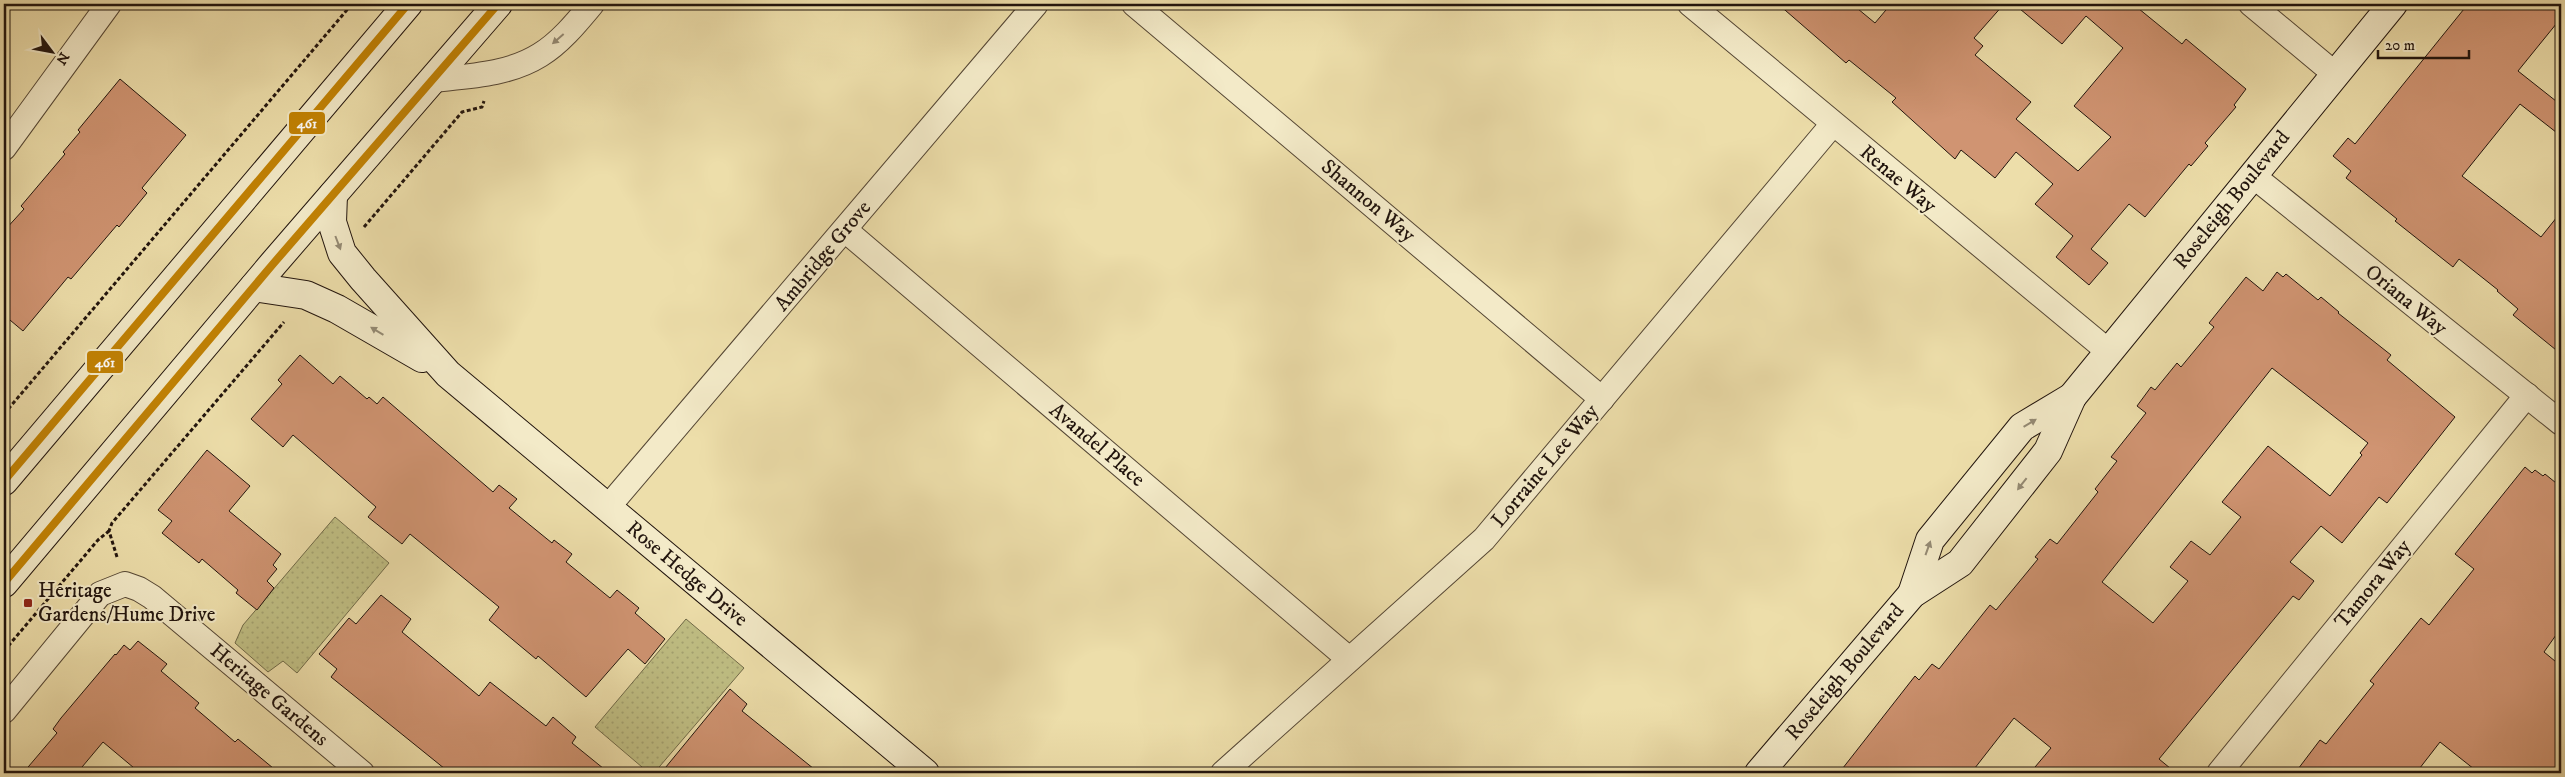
<svg xmlns="http://www.w3.org/2000/svg" width="2565" height="777" viewBox="0 0 2565 777" font-family="'IM FELL DW Pica',serif">
<defs>
<pattern id="grass-dots" width="8" height="8" patternUnits="userSpaceOnUse" patternTransform="scale(1.25)"><rect width="8" height="8" fill="#c0bf84"/><path d="M2 2h.1M6 6h.1" fill="none" stroke="#a5a371" stroke-width="1.8" stroke-linecap="round"/></pattern>
</defs>
<rect width="100%" height="100%" fill="#eddeaa"/>
<filter id="stains"><feTurbulence type="fractalNoise" baseFrequency=".004" numOctaves="4"/><feColorMatrix values="0 0 0 0 .2 0 0 0 0 .09 0 0 0 0 .02 0 0 0 .5 -.17"/></filter>
<radialGradient id="worn" r=".72"><stop offset=".6" stop-color="#630" stop-opacity="0"/><stop offset="1" stop-color="#630" stop-opacity=".3"/></radialGradient>
<!-- grass -->
<g fill="url(#grass-dots)" stroke="#706a48">
<path d="M 335,517 L 389,563 L 297,673 L 283,661 L 268,672 L 235,643 L 243,625 Z"/>
<path d="M 686,619 L 744,668 L 654,773 L 649,773 L 595,727 Z"/>
</g>
<!-- building -->
<g fill="#d09472" stroke="#21140d" fill-rule="evenodd">
<path d="M 1778,4 L 1852,4 L 1875,23 L 1891,4 L 2004,4 L 1974,38 L 1983,46 L 1975,55 L 2031,102 L 2016,119 L 2078,171 L 2111,137 L 2074,106 L 2123,48 L 2086,16 L 2062,44 L 2014,4 L 2133,4 L 2182,44 L 2186,39 L 2246,89 L 2234,105 L 2236,107 L 2205,143 L 2208,146 L 2191,166 L 2189,164 L 2145,217 L 2129,204 L 2091,249 L 2108,263 L 2089,285 L 2056,257 L 2073,236 L 2035,204 L 2053,184 L 2016,152 L 1995,178 L 1961,150 L 1955,159 L 1892,102 L 1896,98 L 1849,60 L 1846,63 Z"/>
<path d="M 2468,4 L 2550,4 L 2561,13 L 2561,18 L 2518,71 L 2561,105 L 2561,136 L 2520,104 L 2462,176 L 2541,237 L 2561,212 L 2561,354 L 2513,315 L 2518,309 L 2497,291 L 2498,290 L 2459,259 L 2453,267 L 2395,221 L 2397,219 L 2346,178 L 2351,171 L 2333,156 L 2348,138 L 2355,144 Z"/>
<path d="M 120,79 L 186,135 L 142,188 L 147,193 L 119,227 L 117,225 L 71,279 L 68,277 L 23,331 L 4,315 L 4,231 L 24,209 L 21,206 L 65,154 L 63,152 L 80,132 L 78,130 Z"/>
<path d="M 2277,272 L 2283,277 L 2286,274 L 2318,300 L 2321,297 L 2339,312 L 2338,313 L 2391,355 L 2387,360 L 2455,417 L 2387,503 L 2379,497 L 2342,543 L 2321,526 L 2290,562 L 2314,581 L 2299,600 L 2293,596 L 2159,759 L 2176,773 L 2030,773 L 2051,748 L 2014,718 L 1971,773 L 1839,773 L 1915,676 L 1919,680 L 1932,664 L 1939,669 L 1990,605 L 1996,610 L 2038,559 L 2035,557 L 2050,539 L 2057,544 L 2098,492 L 2095,489 L 2117,461 L 2111,457 L 2146,413 L 2137,406 L 2151,387 L 2155,390 L 2177,363 L 2181,367 L 2214,327 L 2209,323 L 2246,277 L 2263,291 ZM 2272,368 L 2368,443 L 2360,453 L 2362,455 L 2330,496 L 2268,446 L 2222,502 L 2241,517 L 2210,555 L 2191,541 L 2170,567 L 2188,581 L 2153,623 L 2102,582 Z"/>
<path d="M 300,355 L 333,384 L 340,376 L 367,399 L 369,397 L 377,404 L 383,397 L 493,492 L 499,485 L 517,499 L 509,508 L 552,543 L 554,540 L 572,554 L 566,562 L 610,598 L 617,590 L 639,608 L 635,613 L 665,639 L 645,664 L 628,649 L 586,697 L 538,656 L 536,659 L 489,620 L 499,607 L 410,534 L 402,544 L 368,517 L 376,507 L 293,435 L 283,447 L 251,419 L 282,384 L 278,380 Z"/>
<path d="M 207,450 L 250,486 L 229,511 L 281,554 L 273,565 L 277,569 L 267,581 L 274,588 L 257,610 L 236,593 L 238,590 L 202,559 L 199,563 L 162,533 L 172,521 L 158,510 Z"/>
<path d="M 2525,467 L 2532,473 L 2535,470 L 2543,476 L 2545,474 L 2561,487 L 2561,628 L 2544,652 L 2561,666 L 2561,773 L 2479,773 L 2440,742 L 2416,773 L 2295,773 L 2320,740 L 2326,744 L 2374,684 L 2370,681 L 2421,618 L 2429,625 L 2474,569 L 2455,554 Z"/>
<path d="M 381,595 L 411,619 L 402,632 L 479,696 L 490,682 L 546,726 L 553,717 L 576,737 L 572,743 L 609,773 L 450,773 L 331,677 L 337,669 L 319,654 L 349,618 L 356,624 Z"/>
<path d="M 138,641 L 167,664 L 161,671 L 199,703 L 195,708 L 235,742 L 238,739 L 279,773 L 140,773 L 103,742 L 77,773 L 23,773 L 57,733 L 53,729 L 61,718 L 115,654 L 116,655 L 124,645 L 130,650 Z"/>
<path d="M 730,689 L 747,704 L 742,711 L 819,773 L 661,773 Z"/>
</g>
<g fill="none" stroke-linecap="round" stroke-linejoin="round">
<!-- street casing -->
<g stroke="#544634" stroke-width="26">
<g id="street">
<path d="M 1134,4 L 1602,399"/>
<path d="M 1690,4 L 2108,351"/>
<path d="M 2251,4 L 2335,74"/>
<path d="M 432,80 C 469,76 508,75 540,55 C 560,43 577,22 592,4"/>
<path d="M 4,148 L 109,4"/>
<path d="M 2252,175 L 2561,423"/>
<path d="M 845,230 L 1349,659"/>
<path d="M 608,507 L 1036,4"/>
<path d="M 4,711 L 100,594 L 125,584 L 139,589 L 152,597 L 362,773"/>
<path d="M 1223,773 L 1484,539 L 1832,125"/>
<path d="M 2219,773 L 2527,395"/>
</g>
</g>
<!-- secondary casing -->
<g stroke="#21140d" stroke-width="30">
<g id="secondary">
<path d="M 333,195 L 332,222 L 342,253 L 363,279 L 448,374 L 925,773"/>
<path d="M 254,287 L 306,295 L 337,309 L 422,358"/>
<path d="M 4,481 L 408,4"/>
<path d="M 4,583 L 273,264 L 498,4"/>
<path d="M 1912,594 L 1930,540 L 2022,427 L 2072,397"/>
<path d="M 1759,773 L 1912,594 L 1960,563 L 2048,451 L 2072,397 L 2393,4"/>
</g>
</g>
<!-- path -->
<g stroke="#21140d" stroke-width="3" stroke-dasharray="4 2.5" stroke-linecap="butt">
<path d="M 364,227 L 462,112 L 482,107 L 484,101"/>
<path d="M 4,414 L 352,4"/>
<path d="M 117,557 L 109,531 L 112,523 L 284,322"/>
<path d="M 4,651 L 98,540 L 109,531"/>
</g>
<!-- street -->
<use href="#street" stroke="#f3eac8" stroke-width="24"/>
<!-- secondary -->
<use href="#secondary" stroke="#f3eac8" stroke-width="28"/>
<!-- bus-1 casing -->
<g stroke="#f3eac8" stroke-width="11">
<g id="bus-1">
<path d="M 4,481 L 408,4"/>
<path d="M 4,583 L 273,264 L 498,4"/>
</g>
</g>
<!-- bus-1 -->
<use href="#bus-1" stroke="#c28203" stroke-width="8"/>
</g>
<!-- one-way arrows -->
<defs><path id="oneway-solid" d="M-6-.8H1V-3.2L6.5 0L1 3.2V.8H-6Z" transform="scale(1.25)"/></defs>
<g fill="#948a74">
<use href="#oneway-solid" transform="translate(558 39) rotate(139)"/>
<use href="#oneway-solid" transform="translate(338 243) rotate(69)"/>
<use href="#oneway-solid" transform="translate(377 331) rotate(-149)"/>
<use href="#oneway-solid" transform="translate(2030 423) rotate(-31)"/>
<use href="#oneway-solid" transform="translate(2022 484) rotate(128)"/>
<use href="#oneway-solid" transform="translate(1928 548) rotate(-70)"/>
</g>
<!-- markers -->
<rect fill="#8f2418" stroke="#f3eac8" stroke-width="2" x="23" y="598" width="10" height="10" rx="2.5"/>
<g text-anchor="middle" dominant-baseline="central" stroke-width="4" stroke-linejoin="round" paint-order="stroke">
<!-- street labels -->
<g font-size="21" fill="#21140d" stroke="#f3eac8">
<text transform="translate(1898 179) rotate(40)">Renae Way</text>
<text transform="translate(2232 200) rotate(-51)">Roseleigh Boulevard</text>
<text transform="translate(1368 201) rotate(40)">Shannon Way</text>
<text transform="translate(823 256) rotate(-50)">Ambridge Grove</text>
<text transform="translate(2406 300) rotate(39)">Oriana Way</text>
<text transform="translate(1097 445) rotate(40)">Avandel Place</text>
<text transform="translate(1545 466) rotate(-50)">Lorraine Lee Way</text>
<text transform="translate(687 574) rotate(40)">Rose Hedge Drive</text>
<text transform="translate(2373 584) rotate(-51)">Tamora Way</text>
<text transform="translate(1845 672) rotate(-50)">Roseleigh Boulevard</text>
<text transform="translate(269 695) rotate(40)">Heritage Gardens</text>
</g>
<!-- poi labels -->
<g font-size="21" fill="#21140d" stroke="#f3eac8" text-anchor="start">
<text x="38" y="591">Heritage<tspan x="38" dy="24">Gardens/Hume Drive</tspan></text>
</g>
</g>
<g stroke="#f3eac8" stroke-width="2">
<rect x="288" y="111" width="38" height="24" rx="5" fill="#c28203"/>
<rect x="86" y="350" width="38" height="24" rx="5" fill="#c28203"/>
</g>
<g font-size="14" text-anchor="middle" font-weight="bold" fill="#fff">
<text x="307" y="128">461</text>
<text x="105" y="367">461</text>
</g>
<!-- margin -->
<rect width="2565" height="777" fill="none" stroke="#eddeaa" stroke-width="20"/>
<rect x="5" y="5" width="2555" height="767" fill="none" stroke="#21140d" stroke-width="2.5"/>
<rect x="10" y="10" width="2545" height="757" fill="none" stroke="#21140d"/>
<!-- north arrow -->
<g transform="translate(52 52) rotate(122)" stroke="#f3eac8" stroke-width="4" paint-order="stroke">
<path d="M0-4L9 19L0 12L-9 19Z" fill="#21140d"/>
<text y="-8" font-size="14" font-weight="bold" text-anchor="middle" fill="#21140d">N</text>
</g>
<!-- scale -->
<path d="M2378 50v8h91v-8" fill="none" stroke="#21140d" stroke-width="2.5"/>
<text x="2385" y="50" font-size="15" fill="#21140d" stroke="#f3eac8" stroke-width="4" paint-order="stroke">20 m</text>
<rect width="100%" height="100%" filter="url(#stains)"/>
<rect width="100%" height="100%" fill="url(#worn)"/>
</svg>
